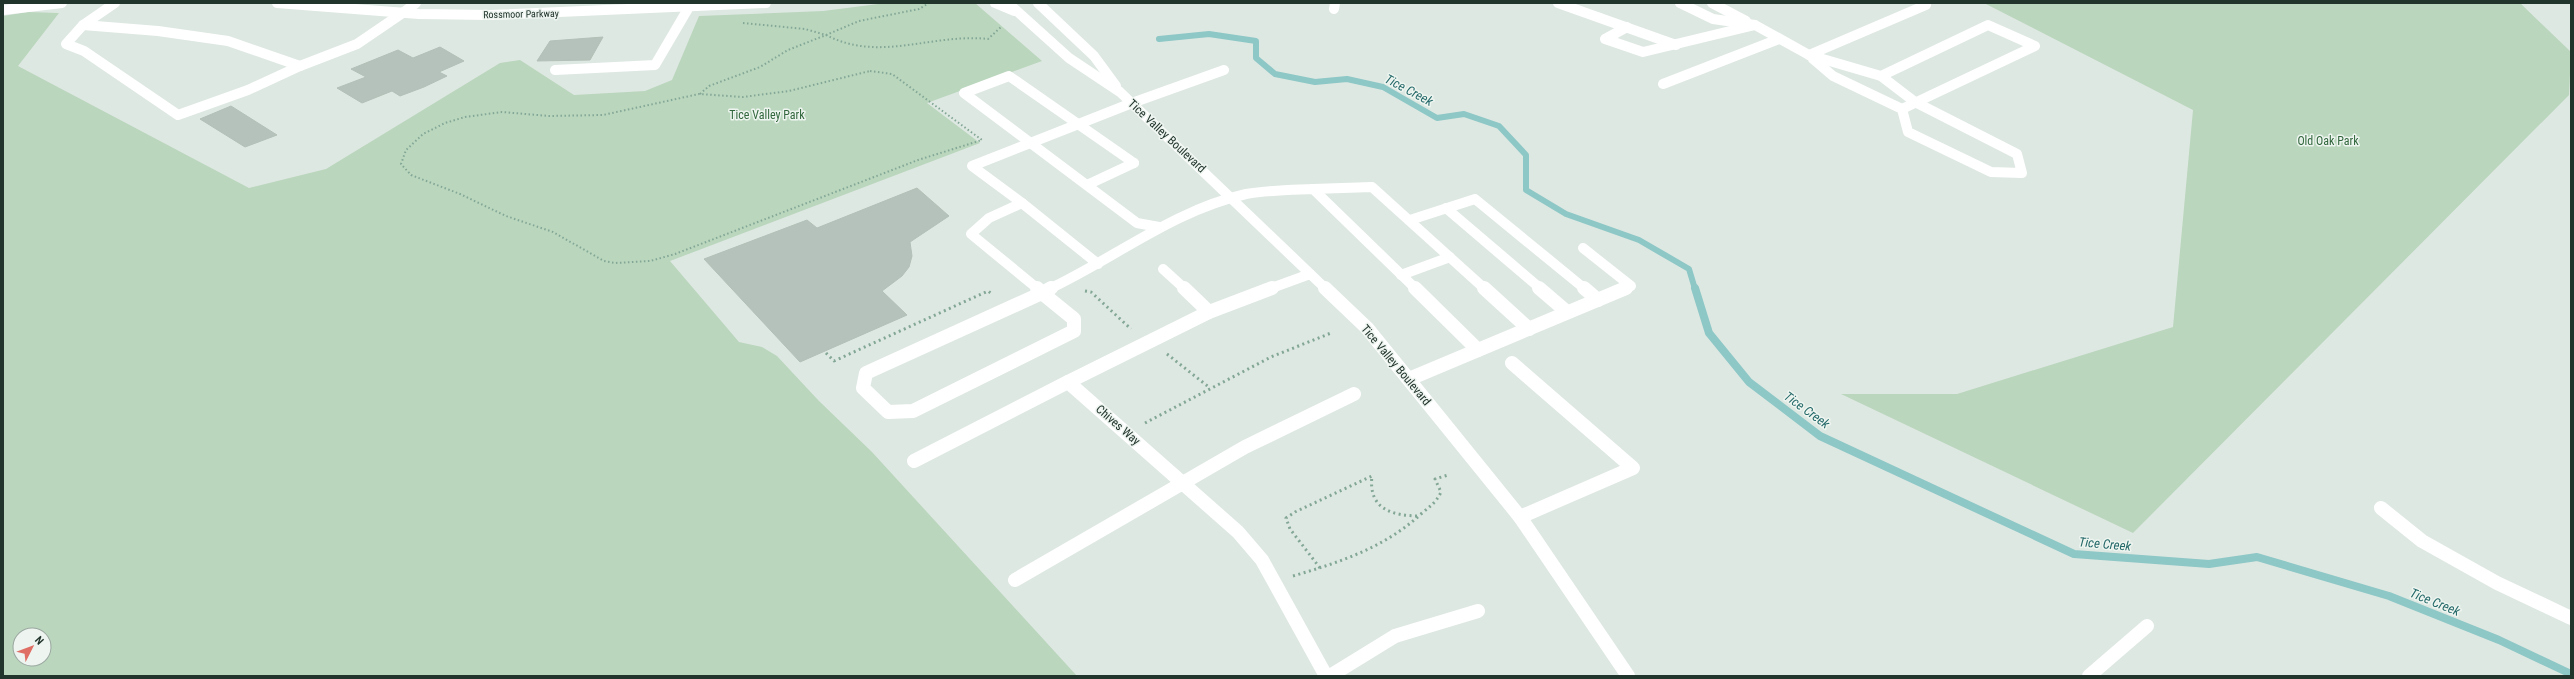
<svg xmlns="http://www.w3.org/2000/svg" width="2574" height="679" viewBox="0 0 2574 679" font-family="'Roboto Condensed',sans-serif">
<rect width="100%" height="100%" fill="#dee8e2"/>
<!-- green -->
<g fill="#bad6bd" fill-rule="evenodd">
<path d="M 886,3 L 975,3 L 1042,61 L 927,103 L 980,143 L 670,261 L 739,342 L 762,347 L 777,356 L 819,401 L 872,452 L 1077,676 L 3,676 L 3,16 L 28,12 L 59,13 L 18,66 L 249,188 L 326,169 L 500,63 L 520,60 L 574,95 L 645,91 L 672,80 L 699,16 L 823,11 ZM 20,635 L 44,635 L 44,659 L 20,659 Z"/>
<path d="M 1984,3 L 2520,3 L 2571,52 L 2569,95 L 2133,533 L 1841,394 L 1957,394 L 2173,327 L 2193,110 Z"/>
</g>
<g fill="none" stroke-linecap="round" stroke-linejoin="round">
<!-- stream-far1 -->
<path stroke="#8dc7c6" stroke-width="6" d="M 1159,39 L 1209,34 L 1256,41 L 1256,58 L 1275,74 L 1315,82 L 1347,79 L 1383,87 L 1437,118 L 1464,114 L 1499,126 L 1526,155 L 1526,190 L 1566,214 L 1639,240 L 1689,269 L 1695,289"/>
<!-- stream -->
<path stroke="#8dc7c6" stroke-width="8" d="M 1695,288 L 1709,333 L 1749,382 L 1820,436 L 2074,554 L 2209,564 L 2257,557 L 2389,596 L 2499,640 L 2571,674"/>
</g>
<!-- building -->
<g fill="#b4c2bb" stroke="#b2c0b8">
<path d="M 603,37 L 590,60 L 537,61 L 550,41 Z"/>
<path d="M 440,47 L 464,61 L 439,72 L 447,76 L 424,87 L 400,96 L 392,91 L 362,103 L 337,88 L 366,77 L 351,69 L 398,50 L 413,58 Z"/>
<path d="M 231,106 L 277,135 L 245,147 L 200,119 Z"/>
<path d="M 917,188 L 949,216 L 910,242 L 912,256 L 909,267 L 902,276 L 882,291 L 907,315 L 800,362 L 704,259 L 807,220 L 817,228 Z"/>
</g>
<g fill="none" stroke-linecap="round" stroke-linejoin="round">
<!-- path-far1 -->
<g stroke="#83a796" stroke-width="2" stroke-dasharray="1.5 2.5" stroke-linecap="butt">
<path d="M 743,23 L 805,29 L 826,35 L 859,21 L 919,9 L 929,3"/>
<path d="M 870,71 L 892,74 L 982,140 L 918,160 L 675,254 L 650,261 L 615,263 L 604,261 L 553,232 L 506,216 L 460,194 L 411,175 L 401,164 L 406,150 L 423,134 L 445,123 L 465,117 L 502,112 L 549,116 L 603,115 L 699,94 L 743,97 L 789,91 Z"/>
<path d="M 700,94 L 709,86 L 760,67 L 788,50 L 826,35 C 880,63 931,33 988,39 L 1002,26"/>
</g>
<!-- path -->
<g stroke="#83a796" stroke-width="3" stroke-dasharray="2 3.5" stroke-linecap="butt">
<path d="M 1085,291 L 1091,292 L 1131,329"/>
<path d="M 826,353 L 834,361 L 988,291 L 992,294"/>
<path d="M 1167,354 L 1210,388"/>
<path d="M 1145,423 L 1271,357 L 1331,333"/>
<path d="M 1320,568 L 1290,529 L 1286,518 L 1295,512 L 1372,476 C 1368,509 1392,516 1420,516"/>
<path d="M 1293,576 C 1340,562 1384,548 1421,514 C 1429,507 1436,503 1441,492 L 1435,479 L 1448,475"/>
</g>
<!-- service-far1 -->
<g stroke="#fff" stroke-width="10">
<path d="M 115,3 L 83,25 L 66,44 L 84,51 L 178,115 L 248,90 L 300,66 L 357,44 L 404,12"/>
<path d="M 1558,3 L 1676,45"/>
<path d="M 1334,9 L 1335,3"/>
<path d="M 83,25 L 158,31 L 228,41 L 300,66"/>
<path d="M 1627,27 L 1605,39 L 1643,52 L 1755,25 L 1809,55 L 1881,76 L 1988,25 L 2035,46 L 1902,109"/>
<path d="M 1809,55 L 1926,5 L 1921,3"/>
<path d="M 1813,59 L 1833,76 L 1902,109 L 1908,132 L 1991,172 L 2022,173 L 2017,154 L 1915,102 L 1881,76"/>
<path d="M 555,70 L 655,65 L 689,7"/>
<path d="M 1663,84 L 1779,39"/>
<path d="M 1134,163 L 1009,76 L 964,93 L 1137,223 L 1159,227"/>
<path d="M 1087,185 L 1134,163"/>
<path d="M 1313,189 L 1372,187 L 1485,289"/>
<path d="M 1022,203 L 972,166 L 1132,103 L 1224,70"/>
<path d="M 1446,208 L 1541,289"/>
<path d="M 1410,220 L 1475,199 L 1585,289"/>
<path d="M 1583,248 L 1631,286 L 1623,289"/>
<path d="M 1401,275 L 1450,257"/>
<path d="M 1038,289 L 971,234 L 989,218 L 1022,203 L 1098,264"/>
<path d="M 1049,289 C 1115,258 1174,210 1246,194 C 1269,190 1290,190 1313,189 L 1416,289"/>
</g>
<!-- service -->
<g stroke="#fff" stroke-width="14">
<path d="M 1037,288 L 1042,293"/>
<path d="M 1415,288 L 1478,350"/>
<path d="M 1484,288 L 1529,329"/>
<path d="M 1539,288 L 1567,312"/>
<path d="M 1584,288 L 1598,300"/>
<path d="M 1042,293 L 1074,319 L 1074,331 L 913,411 L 888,412 L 863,388 L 866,373 Z"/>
<path d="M 1042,293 L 1051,288"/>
<path d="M 1512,363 L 1633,468 L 1520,517"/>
<path d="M 1409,379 L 1626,288"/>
<path d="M 2381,508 L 2422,541 L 2497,583 L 2571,618"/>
</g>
<!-- minor-far1 -->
<g stroke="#fff" stroke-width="10">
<path d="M 1680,3 L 1713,19 L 1755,25"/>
<path d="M 1712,3 L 1746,21"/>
<path d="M 1163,269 L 1185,289"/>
<path d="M 1269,289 L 1310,274"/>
</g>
<!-- minor -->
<g stroke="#fff" stroke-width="14">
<path d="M 1184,288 L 1209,312"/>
<path d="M 1272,288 L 1209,312 L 1068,382 L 1238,532 L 1262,560 L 1326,676"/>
<path d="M 914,461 L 1068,382"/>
<path d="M 1015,580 L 1245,447 L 1354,394"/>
<path d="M 1330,676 L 1395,636 L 1478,611"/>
<path d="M 2089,676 L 2147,626"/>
</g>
<!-- tertiary-far1 -->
<g stroke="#fff" stroke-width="10">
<path d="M 277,3 L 419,14 L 490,15 L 766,3"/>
<path d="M 995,3 L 1014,11"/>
<path d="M 1008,3 L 1069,58 L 1120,92 L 1326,289"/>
<path d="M 1038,3 L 1094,56 L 1116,86"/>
<path d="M 3,10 L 62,3"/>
<path d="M 404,12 L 416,3"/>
</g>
<!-- tertiary -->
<path stroke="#fff" stroke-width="14" d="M 1325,288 L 1367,328 L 1520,517 L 1628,676"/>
</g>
<g text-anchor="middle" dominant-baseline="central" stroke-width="3" stroke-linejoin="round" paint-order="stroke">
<!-- far-street labels -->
<g font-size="10" fill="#22352d" stroke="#eef5f0">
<text transform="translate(521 14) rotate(-1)">Rossmoor Parkway</text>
</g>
<!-- park labels -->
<g font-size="12" fill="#32673d" stroke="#eef5f0">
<text x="767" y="115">Tice Valley Park</text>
<text x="2328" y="141">Old Oak Park</text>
</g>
<!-- street labels -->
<g font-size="12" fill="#22352d" stroke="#eef5f0">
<text transform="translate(1167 136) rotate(43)">Tice Valley Boulevard</text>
<text transform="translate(1396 365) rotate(50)">Tice Valley Boulevard</text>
<text transform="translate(1118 425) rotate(41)">Chives Way</text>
</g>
<!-- water labels -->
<g font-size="13" font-style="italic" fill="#246969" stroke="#eef5f0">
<text transform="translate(1409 90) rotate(28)">Tice Creek</text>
<text transform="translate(1807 410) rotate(36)">Tice Creek</text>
<text transform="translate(2105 544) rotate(5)">Tice Creek</text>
<text transform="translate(2435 602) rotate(22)">Tice Creek</text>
</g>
</g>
<!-- border -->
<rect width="2574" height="679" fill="none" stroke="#22352d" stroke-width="8"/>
<!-- north arrow -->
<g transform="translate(32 647) rotate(48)"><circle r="19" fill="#eef5f0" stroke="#9ca8a2"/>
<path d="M0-3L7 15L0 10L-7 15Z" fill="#df6f65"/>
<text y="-6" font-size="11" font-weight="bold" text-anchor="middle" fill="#22352d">N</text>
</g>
</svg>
